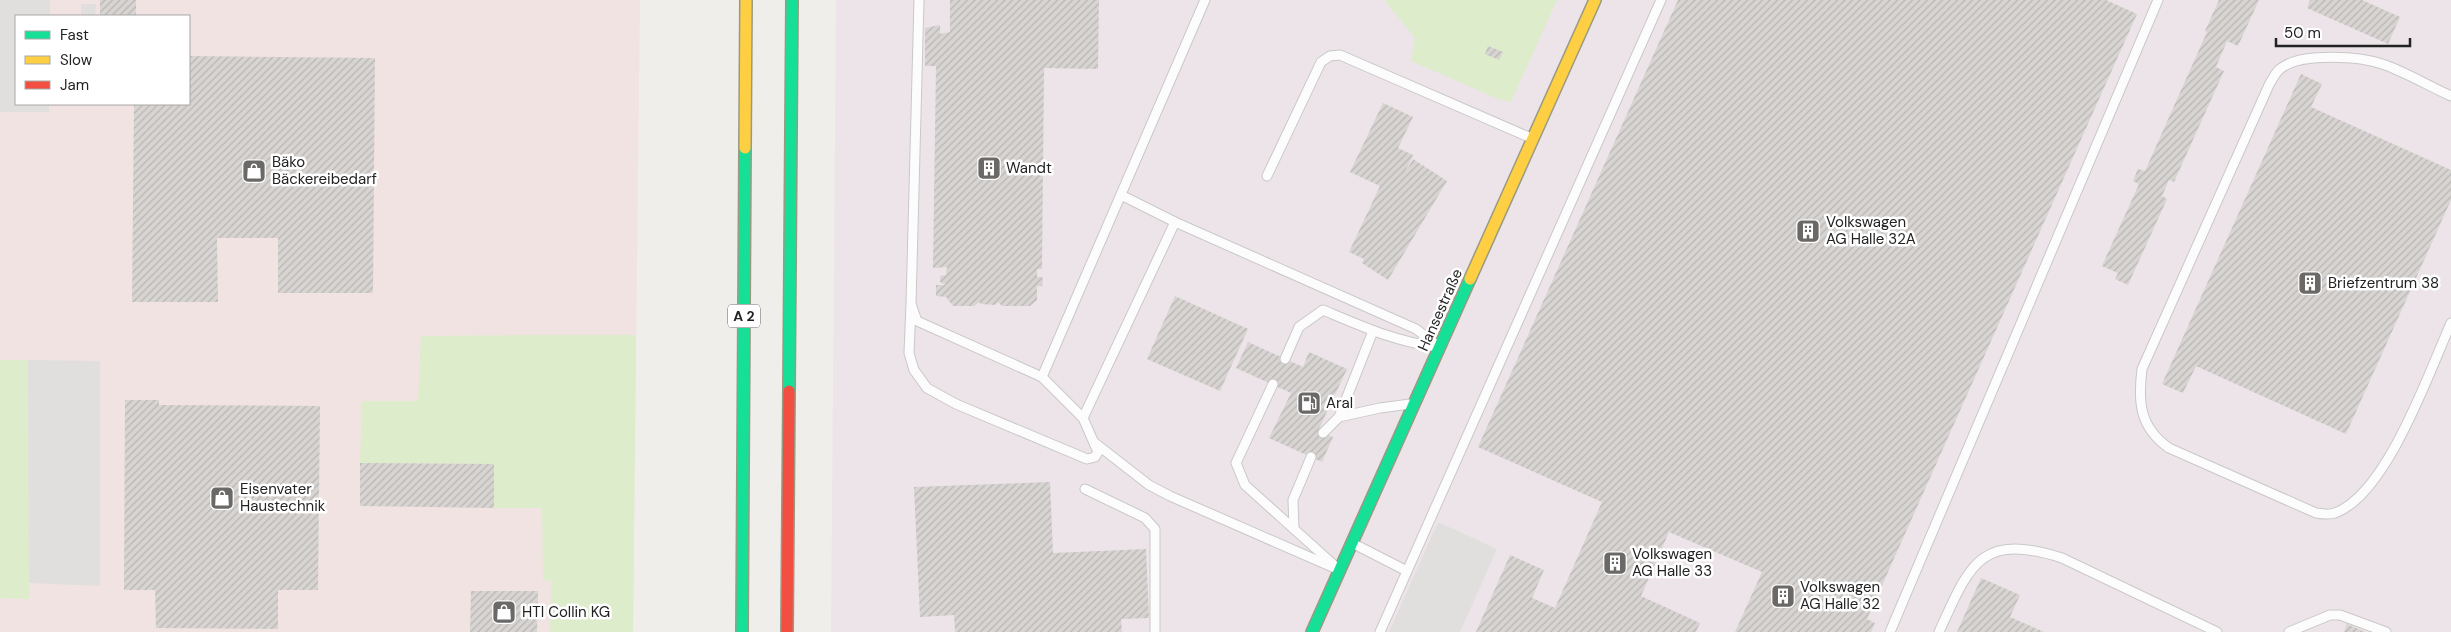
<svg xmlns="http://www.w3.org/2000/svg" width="2451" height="632" viewBox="0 0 2451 632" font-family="'DM Sans',sans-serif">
<defs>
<pattern id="building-hatch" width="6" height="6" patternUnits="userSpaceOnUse" patternTransform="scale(1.25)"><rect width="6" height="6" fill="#d7d4d2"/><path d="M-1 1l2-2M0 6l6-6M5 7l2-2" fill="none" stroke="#b8b6b4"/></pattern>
</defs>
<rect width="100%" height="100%" fill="#f0eeeb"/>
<!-- commercial -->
<path fill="#f1e3e1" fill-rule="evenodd" d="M 0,0 L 640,0 L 633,632 L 0,632 ZM 16,16 L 189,16 L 189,104 L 16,104 Z"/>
<!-- industrial -->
<path fill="#ede4e9" d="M 836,0 L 2451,0 L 2451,632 L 831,632 Z"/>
<!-- grass -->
<g fill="#ddeccb">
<path d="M 1384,0 L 1557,0 L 1511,102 L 1498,99 L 1411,61 L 1415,38 Z"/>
<path d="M 545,335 L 636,335 L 633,632 L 550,632 L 551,581 L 543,580 L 542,508 L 494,508 L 494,464 L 360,463 L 362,401 L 418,401 L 421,336 Z"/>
<path d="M 0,360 L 28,360 L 29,599 L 0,598 Z"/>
</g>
<!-- parking -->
<g fill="#e0dfde">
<path d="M 0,0 L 50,0 L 50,16 L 16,16 L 16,104 L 49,104 L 49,112 L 0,112 Z"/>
<path d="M 81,4 L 96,4 L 95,16 L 81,16 Z"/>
<path d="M 28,360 L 100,361 L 100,586 L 29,583 Z"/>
<path d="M 1438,522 L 1497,549 L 1460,632 L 1389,632 Z"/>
</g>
<!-- building -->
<g fill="url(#building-hatch)">
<rect x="100" y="0" width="36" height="16"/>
<path d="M 950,0 L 1099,0 L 1098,69 L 1044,68 L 1042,269 L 1037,269 L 1037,277 L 1042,277 L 1043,280 L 1042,286 L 1037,286 L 1037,300 L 1030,306 L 1002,306 L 998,302 L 995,305 L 981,304 L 979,302 L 974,306 L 953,306 L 946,297 L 936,296 L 936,285 L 946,285 L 940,282 L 940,276 L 946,275 L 947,267 L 933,268 L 936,66 L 925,66 L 925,28 L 940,25 L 940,34 L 950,32 Z"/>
<path d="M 1678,0 L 2106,0 L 2137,14 L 1867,619 L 1875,623 L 1871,632 L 1735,632 L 1762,572 L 1669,532 L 1641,596 L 1700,623 L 1696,632 L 1476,632 L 1510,555 L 1544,570 L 1532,598 L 1555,608 L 1602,502 L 1478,447 Z"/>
<path d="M 2219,0 L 2259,0 L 2238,46 L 2227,41 L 2216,67 L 2224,71 L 2174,182 L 2169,180 L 2162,196 L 2167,199 L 2128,285 L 2115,279 L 2118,273 L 2102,266 L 2139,184 L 2133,181 L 2138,169 L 2145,171 L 2207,32 L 2205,31 Z"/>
<path d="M 2310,0 L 2362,0 L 2400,17 L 2388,44 L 2307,8 Z"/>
<path d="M 1488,46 L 1503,52 L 1499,60 L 1485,54 Z"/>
<path d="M 189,56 L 375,58 L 373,293 L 278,293 L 278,238 L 217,238 L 218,302 L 132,302 L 134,104 L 189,104 Z"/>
<path d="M 2301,74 L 2322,84 L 2311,107 L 2451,170 L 2451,200 L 2346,434 L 2196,366 L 2183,393 L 2162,384 Z"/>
<path d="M 1383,103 L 1413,117 L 1398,148 L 1413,155 L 1404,175 L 1413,159 L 1447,181 L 1388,280 L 1362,263 L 1364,259 L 1349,252 L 1380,186 L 1350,172 Z"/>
<path d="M 1175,296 L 1248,329 L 1220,391 L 1147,359 Z"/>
<path d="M 1248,342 L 1303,367 L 1309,352 L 1347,369 L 1318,431 L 1333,437 L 1322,462 L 1269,438 L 1291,393 L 1236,368 Z"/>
<path d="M 125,400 L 159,400 L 159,405 L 320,406 L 318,590 L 278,590 L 278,629 L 156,628 L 155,590 L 124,590 Z"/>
<path d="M 360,463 L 494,464 L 494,508 L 360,506 Z"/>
<path d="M 1050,482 L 1053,553 L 1146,549 L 1149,618 L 1121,619 L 1122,632 L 955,632 L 954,615 L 920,617 L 914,487 Z"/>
<path d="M 1981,578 L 2020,595 L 2010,617 L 2044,632 L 1957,632 Z"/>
<path d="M 471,591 L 538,591 L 537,632 L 470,632 Z"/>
<path d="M 2347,624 L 2365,632 L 2344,632 Z"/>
</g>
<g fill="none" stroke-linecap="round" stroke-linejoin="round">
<!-- lane casing -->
<g stroke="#c9c8c7" stroke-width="11">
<g id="lane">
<path d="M 2451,96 C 2429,86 2407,73 2385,65 C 2361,56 2300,52 2280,69 C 2275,73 2272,80 2269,85 L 2142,369 C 2138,401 2139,427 2169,448 L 2316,513 C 2322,514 2330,515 2335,513 C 2387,494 2429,372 2451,323"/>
<path d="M 1267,176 L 1321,62 L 1330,56 L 1340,55 L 1531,138"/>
<path d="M 1121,195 L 1175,222 L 1416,329 L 1438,346"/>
<path d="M 911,304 L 909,353 L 914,370 L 927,388 L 956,404 L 1087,459 L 1095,457 L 1098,452 L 1083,418 L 1042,377 L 917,321 L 911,304 L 919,0"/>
<path d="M 1373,331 L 1339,417 L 1380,408 L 1410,404"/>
<path d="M 1285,359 L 1299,327 L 1323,310 C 1361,326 1396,342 1437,347"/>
<path d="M 1042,377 L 1205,0"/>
<path d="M 1273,384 L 1236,463 L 1245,485 L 1334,565"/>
<path d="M 1083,418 L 1175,222"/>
<path d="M 1323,433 L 1339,417"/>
<path d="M 1095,443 L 1149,485 L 1170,496 L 1339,570"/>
<path d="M 1085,489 L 1145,518 L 1155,529 L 1155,632"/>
<path d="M 1294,529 L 1293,500 L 1311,457"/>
<path d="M 1354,544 L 1407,571"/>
<path d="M 1380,632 L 1661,0"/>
<path d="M 1890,632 L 2158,0"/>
<path d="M 1939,632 C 1970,564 1980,532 2062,558 L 2217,632"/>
<path d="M 2289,632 L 2330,615 L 2340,615 L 2386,632"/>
</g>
</g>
<!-- fast casing -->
<g stroke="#999a82" stroke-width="14">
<g id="fast">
<path d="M 789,391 L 792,0"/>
<path d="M 742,632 L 745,148"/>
<path d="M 1312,632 L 1470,279"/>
</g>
</g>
<!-- slow casing -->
<g stroke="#999a82" stroke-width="14">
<g id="slow">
<path d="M 745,148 L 746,0"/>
<path d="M 1470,279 L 1595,0"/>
</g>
</g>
<!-- jam casing -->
<g stroke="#999a82" stroke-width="14">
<path id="jam" d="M 787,632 L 789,391"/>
</g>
<!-- lane -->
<use href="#lane" stroke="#fdfcfc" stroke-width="9"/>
<!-- fast -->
<use href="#fast" stroke="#16e098" stroke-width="11"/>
<!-- slow -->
<use href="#slow" stroke="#ffcf43" stroke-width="11"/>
<!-- jam -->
<use href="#jam" stroke="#f24e42" stroke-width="11"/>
</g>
<!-- icons -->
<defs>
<g id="building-square" transform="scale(1.25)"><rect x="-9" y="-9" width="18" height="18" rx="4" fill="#6a6968" stroke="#fff"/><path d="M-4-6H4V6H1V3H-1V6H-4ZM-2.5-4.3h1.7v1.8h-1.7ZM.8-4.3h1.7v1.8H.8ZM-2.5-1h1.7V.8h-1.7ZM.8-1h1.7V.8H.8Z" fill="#fff"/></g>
<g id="shop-square" transform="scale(1.25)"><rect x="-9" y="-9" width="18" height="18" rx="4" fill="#6a6968" stroke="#fff"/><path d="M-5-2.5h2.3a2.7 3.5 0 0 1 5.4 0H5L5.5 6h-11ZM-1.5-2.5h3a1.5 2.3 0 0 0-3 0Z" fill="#fff"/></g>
<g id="fuel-square" transform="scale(1.25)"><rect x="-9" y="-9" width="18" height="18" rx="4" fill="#6a6968" stroke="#fff"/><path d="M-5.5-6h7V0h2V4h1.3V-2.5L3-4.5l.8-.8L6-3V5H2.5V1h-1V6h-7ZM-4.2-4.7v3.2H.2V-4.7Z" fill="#fff"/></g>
</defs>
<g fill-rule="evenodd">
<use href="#building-square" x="989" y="168"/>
<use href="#shop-square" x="254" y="171"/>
<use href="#building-square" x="1808" y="231"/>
<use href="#building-square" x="2310" y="283"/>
<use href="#fuel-square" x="1309" y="403"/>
<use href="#shop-square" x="222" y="498"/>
<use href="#building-square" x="1615" y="563"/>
<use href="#building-square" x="1783" y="596"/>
<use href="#shop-square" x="504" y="612"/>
</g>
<g text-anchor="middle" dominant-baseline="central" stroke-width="5" stroke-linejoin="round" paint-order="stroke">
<!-- shield labels -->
<rect fill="#fff" stroke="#646464" stroke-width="1" x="728" y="304.5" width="32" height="23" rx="4"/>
<g font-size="14" font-weight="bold" fill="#222">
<text x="744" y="316">A 2</text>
</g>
<!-- poi labels -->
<g font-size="15" fill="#222" stroke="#fff" text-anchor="start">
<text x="272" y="162">Bäko<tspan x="272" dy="17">Bäckereibedarf</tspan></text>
<text x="1006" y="168">Wandt</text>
<text x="1826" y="222">Volkswagen<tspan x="1826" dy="17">AG Halle 32A</tspan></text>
<text x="2328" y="283">Briefzentrum 38</text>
<text x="1326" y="403">Aral</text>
<text x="240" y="489">Eisenvater<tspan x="240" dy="17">Haustechnik</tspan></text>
<text x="1632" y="554">Volkswagen<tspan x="1632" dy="17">AG Halle 33</tspan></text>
<text x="1800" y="587">Volkswagen<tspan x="1800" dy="17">AG Halle 32</tspan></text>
<text x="522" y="612">HTI Collin KG</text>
</g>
<!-- street labels -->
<g font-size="15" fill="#222" stroke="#fff">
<text transform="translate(1440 310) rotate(-66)">Hansestraße</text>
</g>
</g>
<!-- legend -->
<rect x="15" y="15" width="175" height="90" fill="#ffffff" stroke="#a7a7a7"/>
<rect x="25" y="31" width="25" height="8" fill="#16e098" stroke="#a7a7a7"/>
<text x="60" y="40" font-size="15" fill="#222222">Fast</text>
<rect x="25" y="56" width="25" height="8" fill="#ffcf43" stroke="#a7a7a7"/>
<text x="60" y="65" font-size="15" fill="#222222">Slow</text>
<rect x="25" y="81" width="25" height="8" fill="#f24e42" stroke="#a7a7a7"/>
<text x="60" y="90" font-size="15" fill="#222222">Jam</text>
<!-- scale -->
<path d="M2276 38v8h134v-8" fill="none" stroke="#222222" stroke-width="2.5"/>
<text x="2284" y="38" font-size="15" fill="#222222" stroke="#ffffff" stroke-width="4" paint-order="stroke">50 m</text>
</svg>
